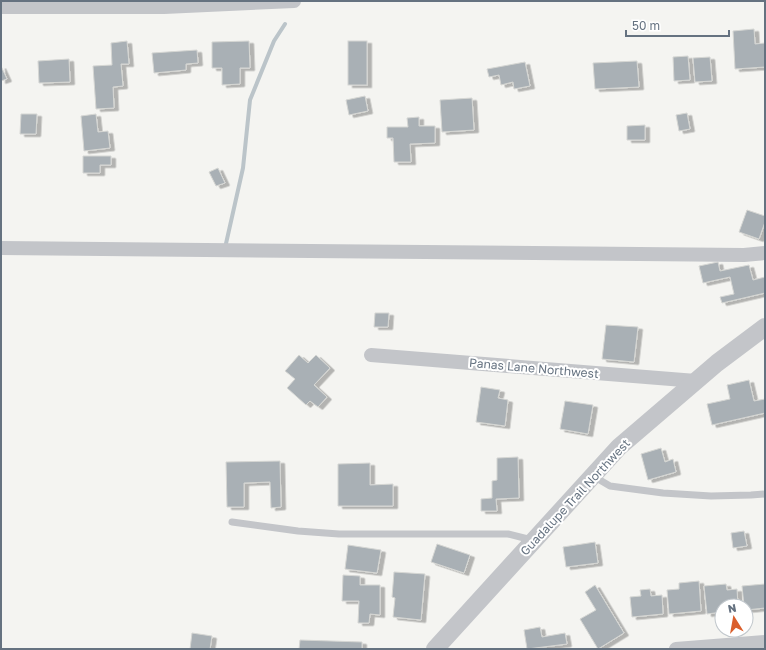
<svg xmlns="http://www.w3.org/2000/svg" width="766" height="650" viewBox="0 0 766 650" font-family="'Golos Text',sans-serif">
<defs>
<filter id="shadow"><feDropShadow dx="4.5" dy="2.5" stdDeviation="0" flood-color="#0004"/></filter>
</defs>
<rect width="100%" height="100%" fill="#f4f4f1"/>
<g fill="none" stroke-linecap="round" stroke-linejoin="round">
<!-- stream -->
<path stroke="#bbc4c9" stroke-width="4" d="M 225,248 L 243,168 L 250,100 L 274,41 L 285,24"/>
</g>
<!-- building -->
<g fill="#a9b0b5" stroke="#d5d6d3" filter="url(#shadow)">
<path d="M 754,29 L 755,44 L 765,43 L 765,67 L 735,69 L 733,31 Z"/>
<path d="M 127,41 L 129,64 L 121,64 L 123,86 L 113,87 L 114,108 L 96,109 L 93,66 L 112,65 L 111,43 Z"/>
<path d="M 249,41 L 250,68 L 240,68 L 240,84 L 222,85 L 222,68 L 212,68 L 212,42 Z"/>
<rect x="348" y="41" width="19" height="44"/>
<path d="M 197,50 L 198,63 L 186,64 L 186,70 L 154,73 L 152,53 Z"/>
<path d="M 688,56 L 690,80 L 674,81 L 673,57 Z"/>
<path d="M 710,57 L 712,81 L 695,82 L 693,58 Z"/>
<path d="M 69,59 L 70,82 L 39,83 L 38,61 Z"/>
<path d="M 637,61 L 639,87 L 595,89 L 593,63 Z"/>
<path d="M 525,62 L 530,86 L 514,89 L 513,82 L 501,85 L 499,75 L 489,77 L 487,69 Z"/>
<path d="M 1,66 L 7,79 L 1,81 Z"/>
<path d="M 365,96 L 368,111 L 349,115 L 346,100 Z"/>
<path d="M 472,98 L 474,130 L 442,132 L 440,100 Z"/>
<path d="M 687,113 L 690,129 L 679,131 L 676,115 Z"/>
<path d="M 21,114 L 37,114 L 36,134 L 20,134 Z"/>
<path d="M 96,114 L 98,132 L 108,131 L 110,148 L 84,151 L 81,116 Z"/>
<path d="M 419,117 L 419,126 L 435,126 L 435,143 L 410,144 L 411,162 L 394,162 L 393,138 L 387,138 L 387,127 L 408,127 L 407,118 Z"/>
<path d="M 645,125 L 645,140 L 627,140 L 627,126 Z"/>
<path d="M 83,156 L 111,156 L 111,165 L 100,165 L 100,173 L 83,173 Z"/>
<path d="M 218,168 L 225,183 L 216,186 L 209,172 Z"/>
<path d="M 747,210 L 765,216 L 765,222 L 759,239 L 739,232 Z"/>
<path d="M 718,262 L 720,271 L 749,265 L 753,280 L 765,277 L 765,293 L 722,303 L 720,297 L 734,294 L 730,277 L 703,283 L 699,266 Z"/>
<path d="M 375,313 L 389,313 L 388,327 L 374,327 Z"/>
<path d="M 606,325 L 638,327 L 634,362 L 602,359 Z"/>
<path d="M 299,355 L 308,363 L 316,355 L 330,368 L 314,385 L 327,397 L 318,407 L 310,401 L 306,405 L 287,388 L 295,379 L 285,371 Z"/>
<path d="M 749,380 L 754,401 L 765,399 L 765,413 L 712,425 L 707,404 L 730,399 L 727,385 Z"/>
<path d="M 481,387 L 500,390 L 498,398 L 508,400 L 505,426 L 476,422 Z"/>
<path d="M 565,401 L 593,405 L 588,434 L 560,429 Z"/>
<path d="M 661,448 L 665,462 L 673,459 L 676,472 L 648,480 L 641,454 Z"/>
<path d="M 518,457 L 519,498 L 496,499 L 497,511 L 481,511 L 481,499 L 492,498 L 492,481 L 497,480 L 497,458 Z"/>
<path d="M 280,461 L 281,507 L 271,508 L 270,482 L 244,483 L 244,507 L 227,507 L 226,462 Z"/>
<path d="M 370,463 L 370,485 L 393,484 L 393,506 L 338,506 L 338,464 Z"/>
<path d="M 744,531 L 747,546 L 733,548 L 731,533 Z"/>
<path d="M 595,542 L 598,563 L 566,567 L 563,547 Z"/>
<path d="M 437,544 L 470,555 L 464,573 L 431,562 Z"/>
<path d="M 348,545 L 381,550 L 377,573 L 345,569 Z"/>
<path d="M 394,572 L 425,574 L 421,620 L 393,617 L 395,598 L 392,597 Z"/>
<path d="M 343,575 L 360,576 L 360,585 L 380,585 L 380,615 L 370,614 L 369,623 L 358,623 L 359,601 L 342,601 Z"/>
<path d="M 699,581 L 701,611 L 669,614 L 667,590 L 679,589 L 679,583 Z"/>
<path d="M 726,584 L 727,590 L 737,589 L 738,606 L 722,606 L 722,612 L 707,614 L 704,586 Z"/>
<path d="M 765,584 L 765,608 L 746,610 L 746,606 L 744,606 L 742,586 Z"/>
<path d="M 595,585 L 624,633 L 598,649 L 580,619 L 596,610 L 585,592 Z"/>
<path d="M 650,589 L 651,596 L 662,595 L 663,614 L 632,617 L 630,597 L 641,596 L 640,590 Z"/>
<path d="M 540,627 L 542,637 L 565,633 L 567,644 L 527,649 L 524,630 Z"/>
<path d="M 192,633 L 212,636 L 210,649 L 190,649 Z"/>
<path d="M 300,640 L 362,642 L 362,649 L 299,649 Z"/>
</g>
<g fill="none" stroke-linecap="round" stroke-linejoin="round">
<!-- service -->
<g stroke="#c3c5c9" stroke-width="7">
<path d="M 593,476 L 610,486 L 663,493 L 711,496 L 751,495 L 765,494"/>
<path d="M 232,522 L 298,531 L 339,534 L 508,534 L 532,540"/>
</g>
<!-- minor -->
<g stroke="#c3c5c9" stroke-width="14">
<path d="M 1,7 L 164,7 L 294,1"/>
<path d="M 1,248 L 744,255 L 765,253"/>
<path d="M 371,355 L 696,381"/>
<path d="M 676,649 L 765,642"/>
</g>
<!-- tertiary -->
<path stroke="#c3c5c9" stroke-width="18" d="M 435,649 L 619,447 L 717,363 L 765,327"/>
</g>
<g text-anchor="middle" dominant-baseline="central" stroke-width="4" stroke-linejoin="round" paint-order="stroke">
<!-- street labels -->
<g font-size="12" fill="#657280" stroke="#fff">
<text transform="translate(534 368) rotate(5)">Panas Lane Northwest</text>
<text transform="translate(575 497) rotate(-47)">Guadalupe Trail Northwest</text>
</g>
</g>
<!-- border -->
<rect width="766" height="650" fill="none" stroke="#657280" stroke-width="4"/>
<!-- north arrow -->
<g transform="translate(734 618) rotate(349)"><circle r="19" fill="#ffffff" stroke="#c1c7cc"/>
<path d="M0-3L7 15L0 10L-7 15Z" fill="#da5e2b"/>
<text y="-6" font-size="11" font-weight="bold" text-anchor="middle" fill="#657280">N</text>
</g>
<!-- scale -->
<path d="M626 30v6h103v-6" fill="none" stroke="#657280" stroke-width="2"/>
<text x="632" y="30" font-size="12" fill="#657280" stroke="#ffffff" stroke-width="3" paint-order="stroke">50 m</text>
</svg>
